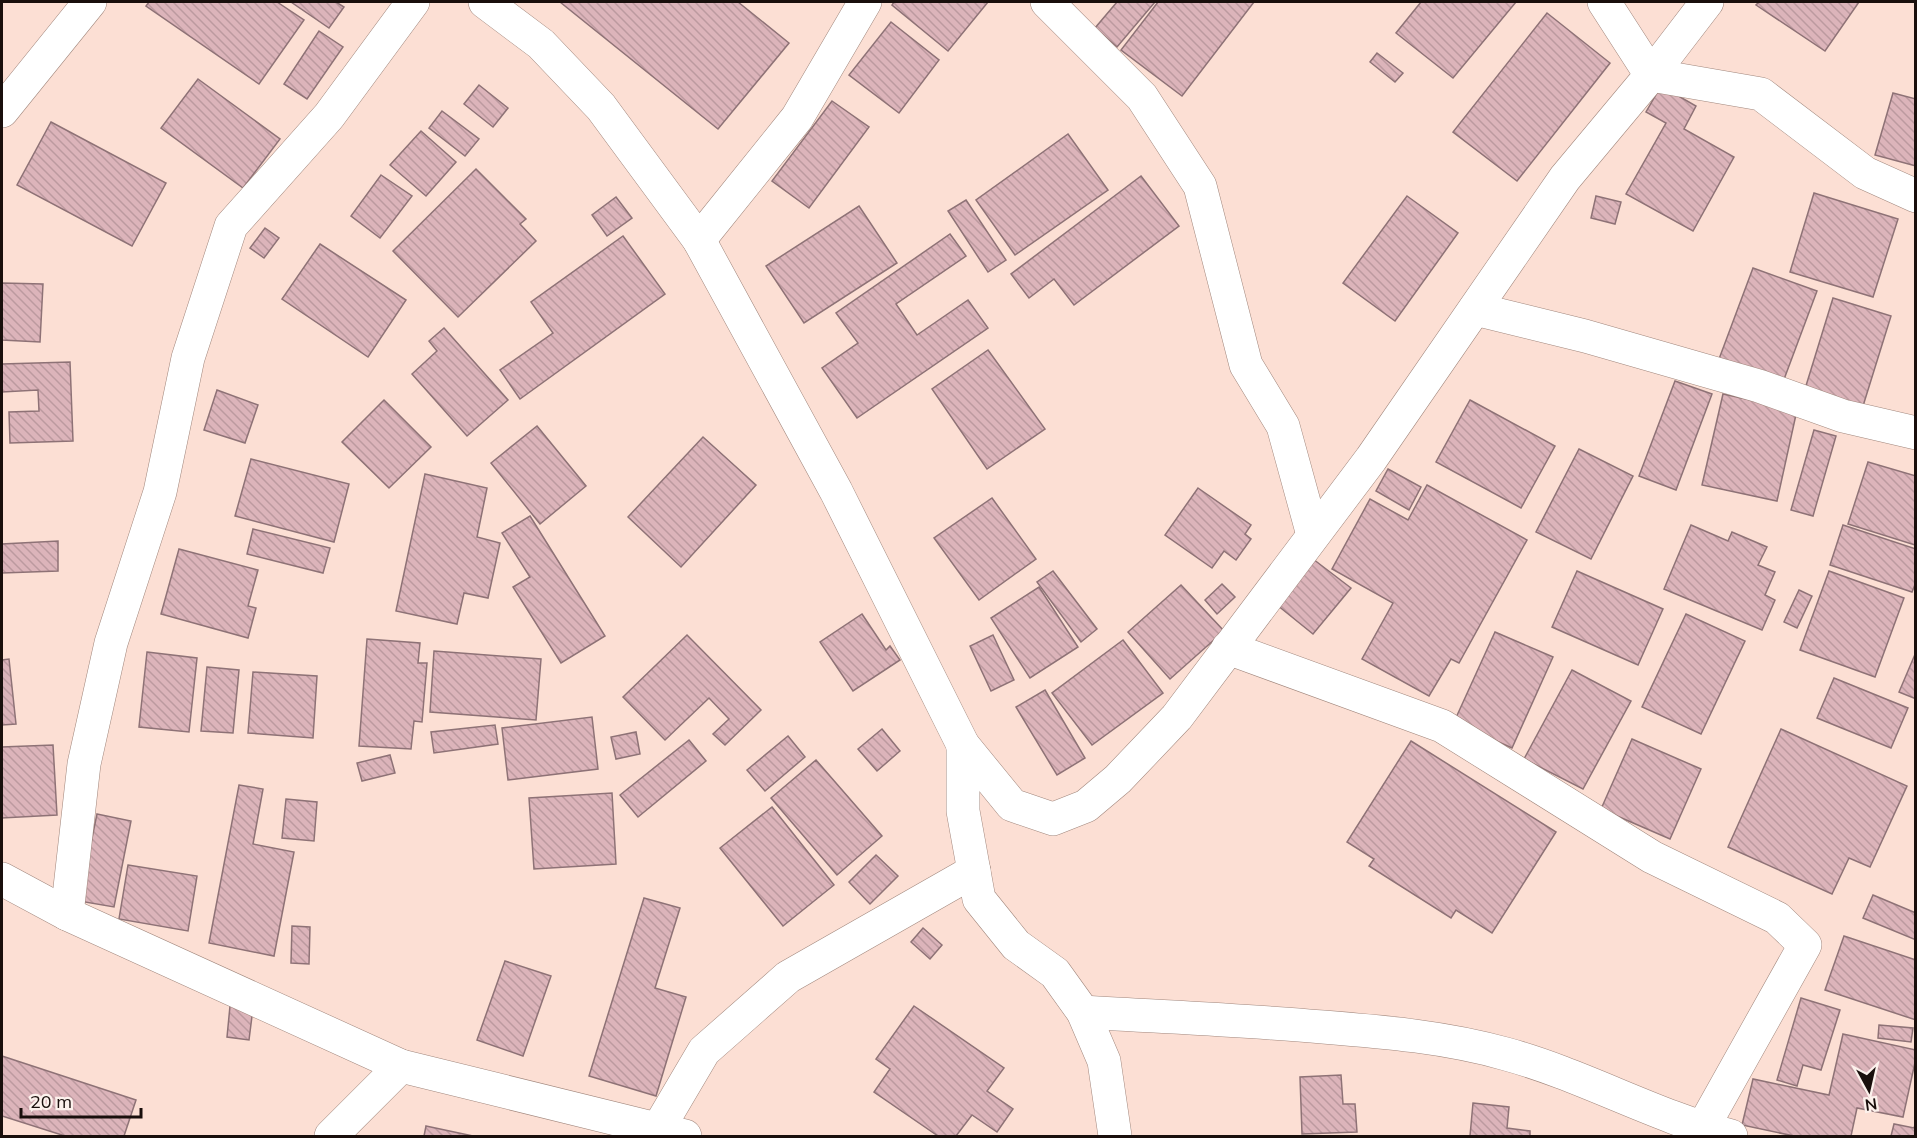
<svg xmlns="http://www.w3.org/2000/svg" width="1917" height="1138" viewBox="0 0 1917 1138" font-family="Mulish,sans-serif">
<defs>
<pattern id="building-back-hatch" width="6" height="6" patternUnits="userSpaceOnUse" patternTransform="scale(1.5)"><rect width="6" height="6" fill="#dcb4ba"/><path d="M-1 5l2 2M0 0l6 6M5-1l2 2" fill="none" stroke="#bc9a9f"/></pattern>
</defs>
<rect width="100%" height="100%" fill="#fcdfd4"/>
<!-- building -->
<g fill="url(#building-back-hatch)" stroke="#8e7276" stroke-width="1.5">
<path d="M 149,2 L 277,2 L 304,20 L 259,84 L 146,6 Z"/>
<path d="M 291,2 L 336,2 L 344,7 L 329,28 Z"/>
<path d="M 560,2 L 738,2 L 789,43 L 718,129 Z"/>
<path d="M 894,2 L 988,2 L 948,51 L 892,5 Z"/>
<path d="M 1117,2 L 1155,2 L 1117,47 L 1095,28 Z"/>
<path d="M 1158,2 L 1254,2 L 1182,96 L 1121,50 Z"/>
<path d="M 1421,2 L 1516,2 L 1453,78 L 1396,33 Z"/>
<path d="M 1759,2 L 1859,2 L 1825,51 L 1756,5 Z"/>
<path d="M 1547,13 L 1610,63 L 1517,181 L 1453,132 Z"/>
<path d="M 891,22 L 939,60 L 899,113 L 849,75 Z"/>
<path d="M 319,31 L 343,47 L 307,99 L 284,84 Z"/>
<path d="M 1377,53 L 1403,73 L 1395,82 L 1370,62 Z"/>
<path d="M 198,79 L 280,139 L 243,188 L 161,128 Z"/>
<path d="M 479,85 L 508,108 L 493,127 L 464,104 Z"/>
<path d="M 1661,86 L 1696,106 L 1684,129 L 1734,157 L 1693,231 L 1626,194 L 1666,123 L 1646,112 Z"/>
<path d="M 1893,93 L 1916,99 L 1916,166 L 1875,155 Z"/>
<path d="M 832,101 L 869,127 L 809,208 L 772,181 Z"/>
<path d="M 442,111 L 479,139 L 465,156 L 429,128 Z"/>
<path d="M 51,122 L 166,183 L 132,246 L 17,185 Z"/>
<path d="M 421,131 L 456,162 L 426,196 L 390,165 Z"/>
<path d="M 1068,134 L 1108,190 L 1015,255 L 976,200 Z"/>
<path d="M 476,169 L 526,219 L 520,224 L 536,241 L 458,317 L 393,251 Z"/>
<path d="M 381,175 L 412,196 L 380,238 L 351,216 Z"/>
<path d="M 1141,176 L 1179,226 L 1074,305 L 1054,279 L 1029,298 L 1011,274 Z"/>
<path d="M 1814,193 L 1898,219 L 1873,297 L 1790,272 Z"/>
<path d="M 1407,196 L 1458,233 L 1395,321 L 1343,283 Z"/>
<path d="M 1596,196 L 1621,202 L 1615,224 L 1591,218 Z"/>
<path d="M 616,197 L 632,218 L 607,236 L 592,215 Z"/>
<path d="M 966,200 L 1006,260 L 988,272 L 948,211 Z"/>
<path d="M 859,206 L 897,263 L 804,323 L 766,266 Z"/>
<path d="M 265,228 L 279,238 L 264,258 L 250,248 Z"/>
<path d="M 950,234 L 966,256 L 896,304 L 917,335 L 968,300 L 988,328 L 857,418 L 822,368 L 858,343 L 836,313 Z"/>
<path d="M 623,236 L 665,294 L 520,399 L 500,370 L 553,333 L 531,302 Z"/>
<path d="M 320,244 L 406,300 L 368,357 L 282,299 Z"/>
<path d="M 1753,268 L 1817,291 L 1783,382 L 1719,359 Z"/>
<path d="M 2,283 L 43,284 L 40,342 L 2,340 Z"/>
<path d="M 1833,298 L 1891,316 L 1863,406 L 1805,389 Z"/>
<path d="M 444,328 L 508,400 L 467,436 L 412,374 L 437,351 L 429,341 Z"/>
<path d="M 988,350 L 1045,429 L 987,469 L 932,389 Z"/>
<path d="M 70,362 L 73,441 L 10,443 L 9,412 L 39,411 L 38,390 L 2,392 L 2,364 Z"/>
<path d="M 1675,381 L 1712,394 L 1676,490 L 1639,476 Z"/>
<path d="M 217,390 L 258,405 L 245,443 L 204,430 Z"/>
<path d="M 1723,394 L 1797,410 L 1777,501 L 1702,485 Z"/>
<path d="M 384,400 L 431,447 L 389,488 L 342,442 Z"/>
<path d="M 1470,400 L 1555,446 L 1521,508 L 1436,462 Z"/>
<path d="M 537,426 L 586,486 L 540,524 L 491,463 Z"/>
<path d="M 1814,430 L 1836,436 L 1813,516 L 1791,510 Z"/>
<path d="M 703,437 L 756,485 L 681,567 L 628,517 Z"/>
<path d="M 1579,449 L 1633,476 L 1591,559 L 1536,532 Z"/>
<path d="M 251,459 L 349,484 L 334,542 L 235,516 Z"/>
<path d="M 1868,462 L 1916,476 L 1915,545 L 1848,524 Z"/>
<path d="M 1388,469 L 1421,487 L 1409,510 L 1376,491 Z"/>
<path d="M 425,474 L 487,488 L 477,537 L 500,543 L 488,598 L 464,593 L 457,624 L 396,611 Z"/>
<path d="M 1427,485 L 1527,540 L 1459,663 L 1451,659 L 1429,696 L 1362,659 L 1393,603 L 1332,569 L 1370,499 L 1408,520 Z"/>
<path d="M 1198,488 L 1251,525 L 1245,534 L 1251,539 L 1236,560 L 1224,551 L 1212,568 L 1165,535 Z"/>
<path d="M 992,498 L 1036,559 L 979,600 L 934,538 Z"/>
<path d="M 530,516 L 605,636 L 561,663 L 513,587 L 530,577 L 502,533 Z"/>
<path d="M 1691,525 L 1728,541 L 1732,532 L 1767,547 L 1758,565 L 1775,572 L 1765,595 L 1775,600 L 1762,630 L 1664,589 Z"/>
<path d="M 1843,525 L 1916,549 L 1916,582 L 1912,592 L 1830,565 Z"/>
<path d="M 253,529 L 330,548 L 323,573 L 247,554 Z"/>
<path d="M 58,541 L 58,571 L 2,573 L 2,544 Z"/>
<path d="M 179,549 L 258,570 L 248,606 L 256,608 L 248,638 L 161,614 Z"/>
<path d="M 1313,559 L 1351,588 L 1313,634 L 1277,605 Z"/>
<path d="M 1053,571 L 1097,629 L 1081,642 L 1037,582 Z"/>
<path d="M 1577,571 L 1663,609 L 1638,665 L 1552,627 Z"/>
<path d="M 1829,571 L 1904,598 L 1875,677 L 1800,650 Z"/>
<path d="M 1222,584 L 1235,597 L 1217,614 L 1205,600 Z"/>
<path d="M 1181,585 L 1224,631 L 1170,679 L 1128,632 Z"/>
<path d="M 1039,587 L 1078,647 L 1030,678 L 991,618 Z"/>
<path d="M 1799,590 L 1812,596 L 1797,628 L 1784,622 Z"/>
<path d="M 862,614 L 886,650 L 890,646 L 900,660 L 853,691 L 820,642 Z"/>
<path d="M 1686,614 L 1745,641 L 1701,734 L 1642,707 Z"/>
<path d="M 1495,632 L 1553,657 L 1512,748 L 1454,722 Z"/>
<path d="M 687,635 L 761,710 L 725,745 L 713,734 L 729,719 L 709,698 L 665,740 L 623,697 Z"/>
<path d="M 993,635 L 1014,680 L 991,691 L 970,646 Z"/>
<path d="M 367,639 L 420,643 L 418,663 L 427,663 L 422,722 L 414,721 L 411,749 L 359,746 Z"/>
<path d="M 1123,640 L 1163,693 L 1092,745 L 1052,693 Z"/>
<path d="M 434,651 L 541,659 L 536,720 L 430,712 Z"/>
<path d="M 147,652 L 197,658 L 189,732 L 139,727 Z"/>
<path d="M 1916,652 L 1916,699 L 1899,692 Z"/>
<path d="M 9,659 L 16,724 L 2,725 L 2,660 Z"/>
<path d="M 207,667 L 239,670 L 233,733 L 201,731 Z"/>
<path d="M 1572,670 L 1631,701 L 1583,789 L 1524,759 Z"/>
<path d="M 253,672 L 317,676 L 313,738 L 248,733 Z"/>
<path d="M 1834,678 L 1908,708 L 1891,748 L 1817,718 Z"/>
<path d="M 1045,690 L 1085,758 L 1057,775 L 1016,707 Z"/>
<path d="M 592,717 L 598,769 L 508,780 L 502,728 Z"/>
<path d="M 495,725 L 498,744 L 434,753 L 431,732 Z"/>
<path d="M 882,729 L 900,751 L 877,771 L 858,749 Z"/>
<path d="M 1781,729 L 1907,786 L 1870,867 L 1849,858 L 1832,894 L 1728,847 Z"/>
<path d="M 636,732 L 640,754 L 616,759 L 611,737 Z"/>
<path d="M 788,736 L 805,757 L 765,791 L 747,770 Z"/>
<path d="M 1632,739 L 1701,769 L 1670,839 L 1601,809 Z"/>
<path d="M 689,740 L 706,761 L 638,817 L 620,795 Z"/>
<path d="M 1411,741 L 1556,832 L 1492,933 L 1456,910 L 1451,918 L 1369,866 L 1374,859 L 1347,842 Z"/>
<path d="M 53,745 L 57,815 L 2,818 L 2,747 Z"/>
<path d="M 390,755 L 395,773 L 362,781 L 357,763 Z"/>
<path d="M 816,760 L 882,836 L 837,875 L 771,798 Z"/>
<path d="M 239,785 L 263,789 L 253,844 L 294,852 L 274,956 L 209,943 Z"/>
<path d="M 612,793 L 616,864 L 534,869 L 529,798 Z"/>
<path d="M 286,799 L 317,802 L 314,841 L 282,838 Z"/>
<path d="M 772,807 L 834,885 L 783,926 L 720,848 Z"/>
<path d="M 97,814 L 131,821 L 114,907 L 79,901 Z"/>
<path d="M 876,855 L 898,876 L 870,904 L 849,882 Z"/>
<path d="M 128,865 L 197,876 L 188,931 L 119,919 Z"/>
<path d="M 1873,895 L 1916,913 L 1916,940 L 1863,918 Z"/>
<path d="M 644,898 L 680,908 L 655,988 L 686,997 L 656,1096 L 589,1076 Z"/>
<path d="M 292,926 L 310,927 L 309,964 L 291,963 Z"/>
<path d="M 923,928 L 942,945 L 930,959 L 911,942 Z"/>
<path d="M 1844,936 L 1916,960 L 1916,1020 L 1825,990 Z"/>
<path d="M 505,961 L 551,976 L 523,1056 L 477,1040 Z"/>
<path d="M 1801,998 L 1840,1010 L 1821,1070 L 1803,1065 L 1797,1086 L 1777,1080 Z"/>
<path d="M 230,1006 L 253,1008 L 249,1040 L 227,1037 Z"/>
<path d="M 914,1006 L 1004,1068 L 987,1091 L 1013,1109 L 997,1132 L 972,1115 L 956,1136 L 938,1136 L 874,1092 L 890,1069 L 876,1059 Z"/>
<path d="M 1879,1025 L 1913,1028 L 1911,1042 L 1878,1038 Z"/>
<path d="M 1843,1034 L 1916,1050 L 1916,1058 L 1903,1117 L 1857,1108 L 1851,1136 L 1794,1136 L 1742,1125 L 1753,1079 L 1829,1095 Z"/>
<path d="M 2,1056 L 136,1100 L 124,1136 L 65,1136 L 2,1116 Z"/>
<path d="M 1341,1075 L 1343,1104 L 1355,1104 L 1357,1132 L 1302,1134 L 1300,1077 Z"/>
<path d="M 1473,1103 L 1509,1107 L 1507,1128 L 1530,1131 L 1530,1136 L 1470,1136 Z"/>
<path d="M 1916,1122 L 1916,1136 L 1891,1136 L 1894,1124 L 1914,1128 Z"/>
<path d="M 426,1126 L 473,1136 L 424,1136 Z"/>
</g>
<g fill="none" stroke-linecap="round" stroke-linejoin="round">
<!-- minor casing -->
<g stroke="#a1877d" stroke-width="34">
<g id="minor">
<path d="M 485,2 L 541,44 L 601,107 L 699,240 L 836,491 L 963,745 L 1012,805 L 1053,819 L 1086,806 L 1118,779 L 1177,717 L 1371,459 L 1565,178 L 1651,75 L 1707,2"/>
<path d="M 1047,2 L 1142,97 L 1200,186 L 1246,365 L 1283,426 L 1313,535"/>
<path d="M 1604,2 L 1651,75 L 1761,94 L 1865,173 L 1916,196"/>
<path d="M 2,111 L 90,2"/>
<path d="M 699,240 L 797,118 L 865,2"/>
<path d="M 1475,309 L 1585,336 L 1759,386 L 1843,416 L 1916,433"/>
<path d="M 1228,648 L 1442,726 L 1652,857 L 1777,918 L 1805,945 L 1702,1129 L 1699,1136"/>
<path d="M 963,745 L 963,811 L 979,899 L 1016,945 L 1055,973 L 1083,1012 L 1104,1061 L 1115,1136"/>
<path d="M 2,879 L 67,914 L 401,1066 L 685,1136"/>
<path d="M 67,914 L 84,764 L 111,643 L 160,492 L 188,358 L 231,226 L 329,116 L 413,2"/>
<path d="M 1083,1012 C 1163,1017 1243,1020 1323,1027 C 1385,1032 1446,1037 1506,1054 C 1583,1075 1654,1116 1731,1136"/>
<path d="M 658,1129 L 704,1051 L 788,977 L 974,871"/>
<path d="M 331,1136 L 401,1066"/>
</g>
</g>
<!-- minor -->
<use href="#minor" stroke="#fff" stroke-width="33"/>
</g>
<!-- border -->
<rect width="1917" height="1138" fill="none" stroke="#190f0c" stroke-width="6"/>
<!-- north arrow -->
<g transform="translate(1869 1090) rotate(172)" stroke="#fcf1ec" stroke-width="4.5" paint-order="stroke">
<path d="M0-4.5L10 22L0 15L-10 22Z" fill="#190f0c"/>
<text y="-9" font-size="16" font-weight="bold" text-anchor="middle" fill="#190f0c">N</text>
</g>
<!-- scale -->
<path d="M21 1108v9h120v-9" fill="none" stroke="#190f0c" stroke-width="3"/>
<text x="30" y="1108" font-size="18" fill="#190f0c" stroke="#fcf1ec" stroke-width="4.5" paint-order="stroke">20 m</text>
</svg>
